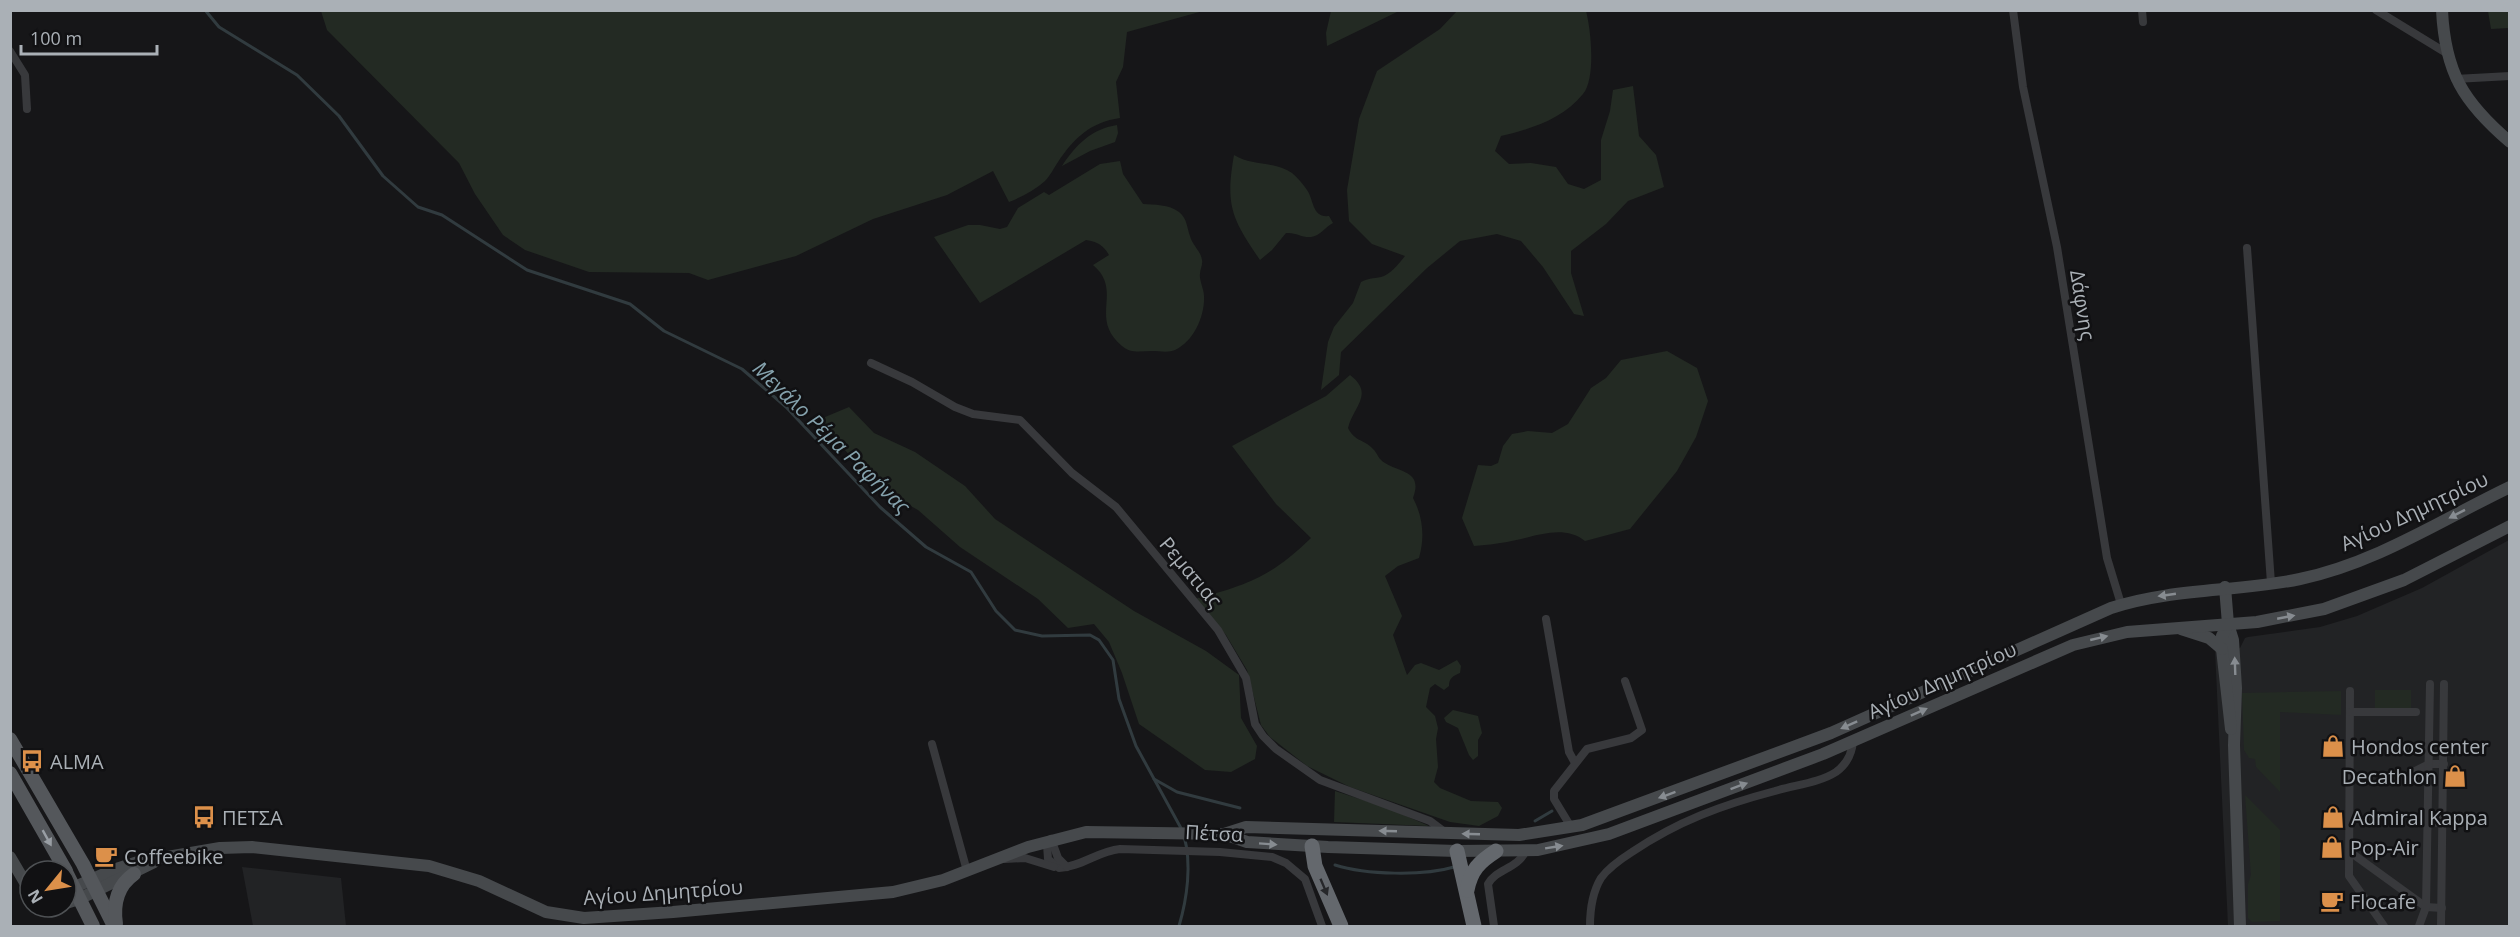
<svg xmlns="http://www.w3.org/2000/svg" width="2520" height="937" viewBox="0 0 2520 937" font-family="'Open Sans',sans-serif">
<rect width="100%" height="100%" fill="#161618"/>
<!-- built -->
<g fill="#222325">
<path d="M 2509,540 L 2509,926 L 2228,926 L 2215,650 L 2240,648 L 2245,638 L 2248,637 L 2320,627 L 2357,616 L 2422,588 Z"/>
<path d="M 242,867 L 341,878 L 346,926 L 253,926 Z"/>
</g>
<!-- green -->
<g fill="#232a23">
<path d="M 321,11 L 321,10 L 1203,11 L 1127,32 L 1123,67 L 1116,82 L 1120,118 C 1091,122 1074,138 1058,162 C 1054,168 1050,176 1045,181 C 1035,190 1022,197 1009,202 L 993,171 L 947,195 L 873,219 L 796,256 L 708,280 L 689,273 L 589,272 L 525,250 L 503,235 L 475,194 L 459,163 L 327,30 Z"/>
<path d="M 1331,11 L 1331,10 L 1399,11 L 1327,46 L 1326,33 Z"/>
<path d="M 1457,11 L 1586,11 C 1591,29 1596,79 1583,94 C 1563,119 1531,129 1501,136 L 1495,151 L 1509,164 L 1531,163 L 1556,167 L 1568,184 L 1584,189 L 1601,180 L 1601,140 L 1610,111 L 1613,90 L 1633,86 L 1639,136 L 1656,155 L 1664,187 L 1628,201 L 1606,224 L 1571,251 L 1571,273 L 1584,316 L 1574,314 L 1543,267 L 1521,241 L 1497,234 L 1460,241 L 1427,268 L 1341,352 L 1339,375 L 1321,390 L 1328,342 L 1334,327 L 1353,303 L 1361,282 C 1370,277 1376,279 1384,276 C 1394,271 1399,263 1405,256 L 1372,244 L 1349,221 L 1347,190 L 1359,119 L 1377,71 L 1440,29 Z"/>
<path d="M 2488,11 L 2509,11 L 2509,28 L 2491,29 Z"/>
<path d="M 1117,125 L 1118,133 L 1115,142 L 1090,151 L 1062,166 C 1076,145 1091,129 1117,125 Z"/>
<path d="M 1234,155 C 1251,166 1275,161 1292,173 C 1296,176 1304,185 1307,190 C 1314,200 1312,218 1329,216 L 1333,223 C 1325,227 1320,236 1311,237 C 1302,238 1296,232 1286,233 L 1272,250 L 1260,260 C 1232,219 1225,206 1234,155 Z"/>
<path d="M 1120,161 L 1123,174 L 1143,204 C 1154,205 1169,204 1179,212 C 1187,218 1187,228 1190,236 C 1192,245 1201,251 1202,260 C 1203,265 1200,269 1200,274 C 1199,280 1204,289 1204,296 C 1205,316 1194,341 1175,350 C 1168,353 1160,351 1152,351 C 1141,351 1131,354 1122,346 C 1088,318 1124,291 1093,265 L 1109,255 C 1103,245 1098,242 1086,240 L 980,303 L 934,237 L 968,225 L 980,225 L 1000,229 L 1007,227 L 1018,208 L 1044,192 L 1049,195 L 1100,164 Z"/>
<path d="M 1667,351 L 1697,368 L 1708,401 L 1696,437 L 1677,471 L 1630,529 L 1585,541 C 1562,523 1533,538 1507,542 C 1496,544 1485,545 1474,546 L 1462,518 L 1478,465 L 1491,466 L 1498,463 L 1503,446 L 1512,434 L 1528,431 L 1552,433 L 1568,424 L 1591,388 L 1606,378 L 1621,360 Z"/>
<path d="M 1350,375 C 1375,394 1353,407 1348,428 C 1355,442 1364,439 1373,449 C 1378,454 1378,459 1385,463 C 1401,473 1423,471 1413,498 C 1423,517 1425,537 1419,558 L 1398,566 L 1385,576 L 1402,616 L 1393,635 L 1407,675 L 1415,665 L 1421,663 L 1439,670 L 1457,660 L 1461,666 L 1460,673 C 1453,676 1449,678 1449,686 L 1444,690 L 1435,684 L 1430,688 L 1426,707 L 1435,716 L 1438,728 L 1436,739 L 1438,767 L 1434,782 L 1440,788 L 1471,801 L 1498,802 L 1502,808 L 1498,816 L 1479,826 L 1450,822 L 1350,787 L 1307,766 L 1270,737 L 1261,725 L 1247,670 L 1226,635 L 1195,599 C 1248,585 1272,576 1311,538 L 1276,504 L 1232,446 L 1326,396 Z"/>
<path d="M 849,407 L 874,433 L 915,452 L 965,486 L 995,519 L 1134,611 L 1206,651 L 1239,675 L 1241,718 L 1257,746 L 1255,759 L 1231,772 L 1205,770 L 1139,724 L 1122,673 L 1109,642 L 1094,624 L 1068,628 L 1038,599 L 960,547 L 918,510 L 880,489 L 818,420 Z"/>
<rect x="2375" y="690" width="36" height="20"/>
<path d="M 2341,691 L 2341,715 L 2280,712 L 2280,792 L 2256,767 L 2255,759 L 2249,758 L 2244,750 L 2242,693 Z"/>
<path d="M 1453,710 L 1478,716 L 1482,733 L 1478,740 L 1478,756 L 1473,760 L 1469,755 L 1458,728 L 1446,722 L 1444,718 Z"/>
<path d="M 1335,791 L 1388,808 L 1429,826 L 1334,822 Z"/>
<path d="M 2245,795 L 2280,830 L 2280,921 L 2252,922 L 2248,918 L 2248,884 L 2251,875 Z"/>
</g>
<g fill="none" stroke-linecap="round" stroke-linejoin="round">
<!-- stream -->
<g stroke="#313b3f" stroke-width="3">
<path d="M 205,10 L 219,27 L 297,75 L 339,116 L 383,176 L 418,207 L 442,215 L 527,270 L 630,304 L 664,331 L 742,369 L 786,407 L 880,507 L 926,547 L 971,572 L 996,611 L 1015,630 L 1042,636 L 1090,635 L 1099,640 L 1113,660 L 1119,699 L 1136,746 L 1182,830"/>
<path d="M 1154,779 L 1177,792 L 1240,808"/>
<path d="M 1535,821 L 1552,811"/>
<path d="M 1335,865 C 1366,875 1424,876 1454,867"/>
<path d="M 1179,926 C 1187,899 1192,864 1184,836"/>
</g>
<!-- street -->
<g stroke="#38393c" stroke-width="8">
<path d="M 2013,10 L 2023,87 L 2057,247 L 2107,558 L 2121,604"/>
<path d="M 2142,10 L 2143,22"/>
<path d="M 2376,10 L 2448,54"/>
<path d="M 10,51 L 25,75 L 27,109"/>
<path d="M 2455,79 L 2510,76"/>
<path d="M 2247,248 L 2271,583"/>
<path d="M 871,363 L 912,382 L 955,407 L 973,414 L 1020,420 L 1072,473 L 1116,507 L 1218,630 L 1246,678 L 1255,724 L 1263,736 L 1276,749 L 1320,780 L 1430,821 L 1446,833"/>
<path d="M 1546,619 L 1569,752 L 1575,763"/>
<path d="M 2350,691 L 2349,876 L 2384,926"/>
<path d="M 2350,712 L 2416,712"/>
<path d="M 932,744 L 967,871"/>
<path d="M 2415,771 L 2429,764 L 2444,764"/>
<path d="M 2415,822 L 2443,823"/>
<path d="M 1571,827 L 1554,799 L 1554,791 L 1587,749 L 1631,738 L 1642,730 L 1625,681"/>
<path d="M 1051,839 L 1047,845 L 1048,859 L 1059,868 C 1081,867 1098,851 1120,849 L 1220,852 L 1272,857 L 1286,863 L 1305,879 L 1322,926"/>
<path d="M 1051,839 L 1058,858 L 1067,867"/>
<path d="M 2350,852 L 2426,907 L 2442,908"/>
<path d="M 1005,859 L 1025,858 L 1054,867"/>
<path d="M 1494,926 L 1488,884 C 1497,868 1516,870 1526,851"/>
<path d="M 1590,926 C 1590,910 1592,893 1601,878 C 1609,867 1621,859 1632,852 C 1678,821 1722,805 1775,791 C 1794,785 1819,783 1836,772 C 1847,764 1852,754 1853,741"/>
<path d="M 2419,926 L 2426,907 L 2430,684"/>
<path d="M 2441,926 L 2444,684"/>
</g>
<!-- secondary -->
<g stroke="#46494c" stroke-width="12">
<path d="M 2442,10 C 2445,72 2463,102 2510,142"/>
<path d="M 2225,587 L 2228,624 L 2233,640 L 2236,688 L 2234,745 L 2240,926"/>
<path d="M 2228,624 L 2222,636 L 2222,649 L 2231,729"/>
<path d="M 2181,629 L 2209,638 L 2222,649"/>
<path d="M 1224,834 L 1246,827 L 1519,835 L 1582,825 L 1831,733 L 2111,608 C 2172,588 2237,592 2300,579 C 2376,563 2441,520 2510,487"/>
<path d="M 10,857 L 30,891"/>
<path d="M 66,891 L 113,870 L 138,862 L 220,848 L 252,847 L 429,866 L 479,881 L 546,912 L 584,918 L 673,912 L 893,892 L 943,880 L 1028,847 L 1086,832 L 1224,834 L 1247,842 L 1328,847 L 1457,851 L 1538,850 L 1609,834 L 1823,754 L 2073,645 L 2127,632 L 2257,622 L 2324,609 L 2404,580 L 2510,526"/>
<path d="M 66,903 L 79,899 L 154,862"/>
</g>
<!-- primary -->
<g stroke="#54575b" stroke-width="14">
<path d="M 10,739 L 83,864 L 114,926"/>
<path d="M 10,773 L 66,871"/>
<path d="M 66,872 L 93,926"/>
<path d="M 116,924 C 113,904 117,886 134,874"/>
</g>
<!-- highway -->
<g stroke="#64686d" stroke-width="15">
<path d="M 1312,846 L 1315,866 L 1341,926"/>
<path d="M 1457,851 L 1474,926"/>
<path d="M 1467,890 C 1471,870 1479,862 1496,851"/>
</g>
</g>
<!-- one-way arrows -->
<defs><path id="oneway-solid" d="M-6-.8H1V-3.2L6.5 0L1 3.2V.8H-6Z" transform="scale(1.5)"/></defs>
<g fill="#878c91">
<use href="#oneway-solid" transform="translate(2457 514) rotate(153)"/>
<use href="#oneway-solid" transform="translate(2167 595) rotate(172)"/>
<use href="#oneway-solid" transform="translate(2286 617) rotate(-11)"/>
<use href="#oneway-solid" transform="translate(2099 638) rotate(-13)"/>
<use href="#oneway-solid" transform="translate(2235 666) rotate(-92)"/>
<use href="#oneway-solid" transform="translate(1919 712) rotate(-24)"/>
<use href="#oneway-solid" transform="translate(1849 725) rotate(156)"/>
<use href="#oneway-solid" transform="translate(1739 786) rotate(-20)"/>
<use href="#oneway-solid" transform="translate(1667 795) rotate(160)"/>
<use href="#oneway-solid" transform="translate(1388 831) rotate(-178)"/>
<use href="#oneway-solid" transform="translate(1471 834) rotate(-178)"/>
<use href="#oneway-solid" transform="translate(1268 844) rotate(4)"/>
<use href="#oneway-solid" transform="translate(1554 847) rotate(-9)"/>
</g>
<use fill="#999ea4" href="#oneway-solid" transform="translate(47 838) rotate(61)"/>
<use fill="#26272a" href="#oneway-solid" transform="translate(1324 887) rotate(67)"/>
<!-- icons -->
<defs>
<g id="shop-bare" transform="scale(1.8)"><path d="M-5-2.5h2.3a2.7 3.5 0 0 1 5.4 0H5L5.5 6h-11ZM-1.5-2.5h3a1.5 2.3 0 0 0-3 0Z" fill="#dc904a" stroke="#111113" stroke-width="2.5" paint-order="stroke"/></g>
<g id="bus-bare" transform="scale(1.8)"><path d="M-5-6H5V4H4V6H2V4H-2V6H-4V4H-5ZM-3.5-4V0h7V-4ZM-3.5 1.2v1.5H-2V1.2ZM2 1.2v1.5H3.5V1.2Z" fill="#dc904a" stroke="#111113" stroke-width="2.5" paint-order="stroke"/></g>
<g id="cafe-bare" transform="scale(1.8)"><path d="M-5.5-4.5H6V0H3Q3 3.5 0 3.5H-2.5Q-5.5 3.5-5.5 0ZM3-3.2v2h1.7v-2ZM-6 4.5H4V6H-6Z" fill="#dc904a" stroke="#111113" stroke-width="2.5" paint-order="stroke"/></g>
</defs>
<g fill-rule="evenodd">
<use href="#shop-bare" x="2333" y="746"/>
<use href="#bus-bare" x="32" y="761"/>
<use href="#shop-bare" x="2455" y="776"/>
<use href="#bus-bare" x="204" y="817"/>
<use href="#shop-bare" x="2333" y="817"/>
<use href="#shop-bare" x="2332" y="847"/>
<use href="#cafe-bare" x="106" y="856"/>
<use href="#cafe-bare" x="2332" y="901"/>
</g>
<g text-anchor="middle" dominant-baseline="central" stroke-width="5" stroke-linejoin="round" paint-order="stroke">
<!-- street labels -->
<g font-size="20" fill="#aab0b6" stroke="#111113">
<text transform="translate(2083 305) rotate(81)">Δάφνης</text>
<text transform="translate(2414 511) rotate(-25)">Αγίου Δημητρίου</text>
<text transform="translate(1191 572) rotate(50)">Ρεματιας</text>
<text transform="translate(1942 680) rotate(-24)">Αγίου Δημητρίου</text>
<text transform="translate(1214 833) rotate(3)">Πέτσα</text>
<text transform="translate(663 892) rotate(-4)">Αγίου Δημητρίου</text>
</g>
<!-- poi labels -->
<g font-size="20" fill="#aab0b6" stroke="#111113" text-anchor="start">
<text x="2351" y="746">Hondos center</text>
<text x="50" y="761">ALMA</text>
<text x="2437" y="776" text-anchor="end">Decathlon</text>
<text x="222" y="817">ΠΕΤΣΑ</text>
<text x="2351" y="817">Admiral Kappa</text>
<text x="2350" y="847">Pop-Air</text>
<text x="124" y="856">Coffeebike</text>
<text x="2350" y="901">Flocafe</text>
</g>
<!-- water labels -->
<g font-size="21" font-style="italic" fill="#85a2ad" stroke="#111113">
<text transform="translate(832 437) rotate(44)">Μεγάλο Ρέμα Ραφήνας</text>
</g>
</g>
<!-- border -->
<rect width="2520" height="937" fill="none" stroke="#aab0b6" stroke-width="24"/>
<!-- north arrow -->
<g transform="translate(48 889) rotate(240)"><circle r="28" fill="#111113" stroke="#4e5154" stroke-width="1.5"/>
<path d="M0-4.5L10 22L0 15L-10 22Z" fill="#dc904a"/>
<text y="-9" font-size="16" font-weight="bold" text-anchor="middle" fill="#aab0b6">N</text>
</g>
<!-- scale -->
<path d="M21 45v9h136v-9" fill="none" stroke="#aab0b6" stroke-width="3"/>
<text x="30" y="45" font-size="18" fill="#aab0b6" stroke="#111113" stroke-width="4.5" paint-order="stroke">100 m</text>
</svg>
